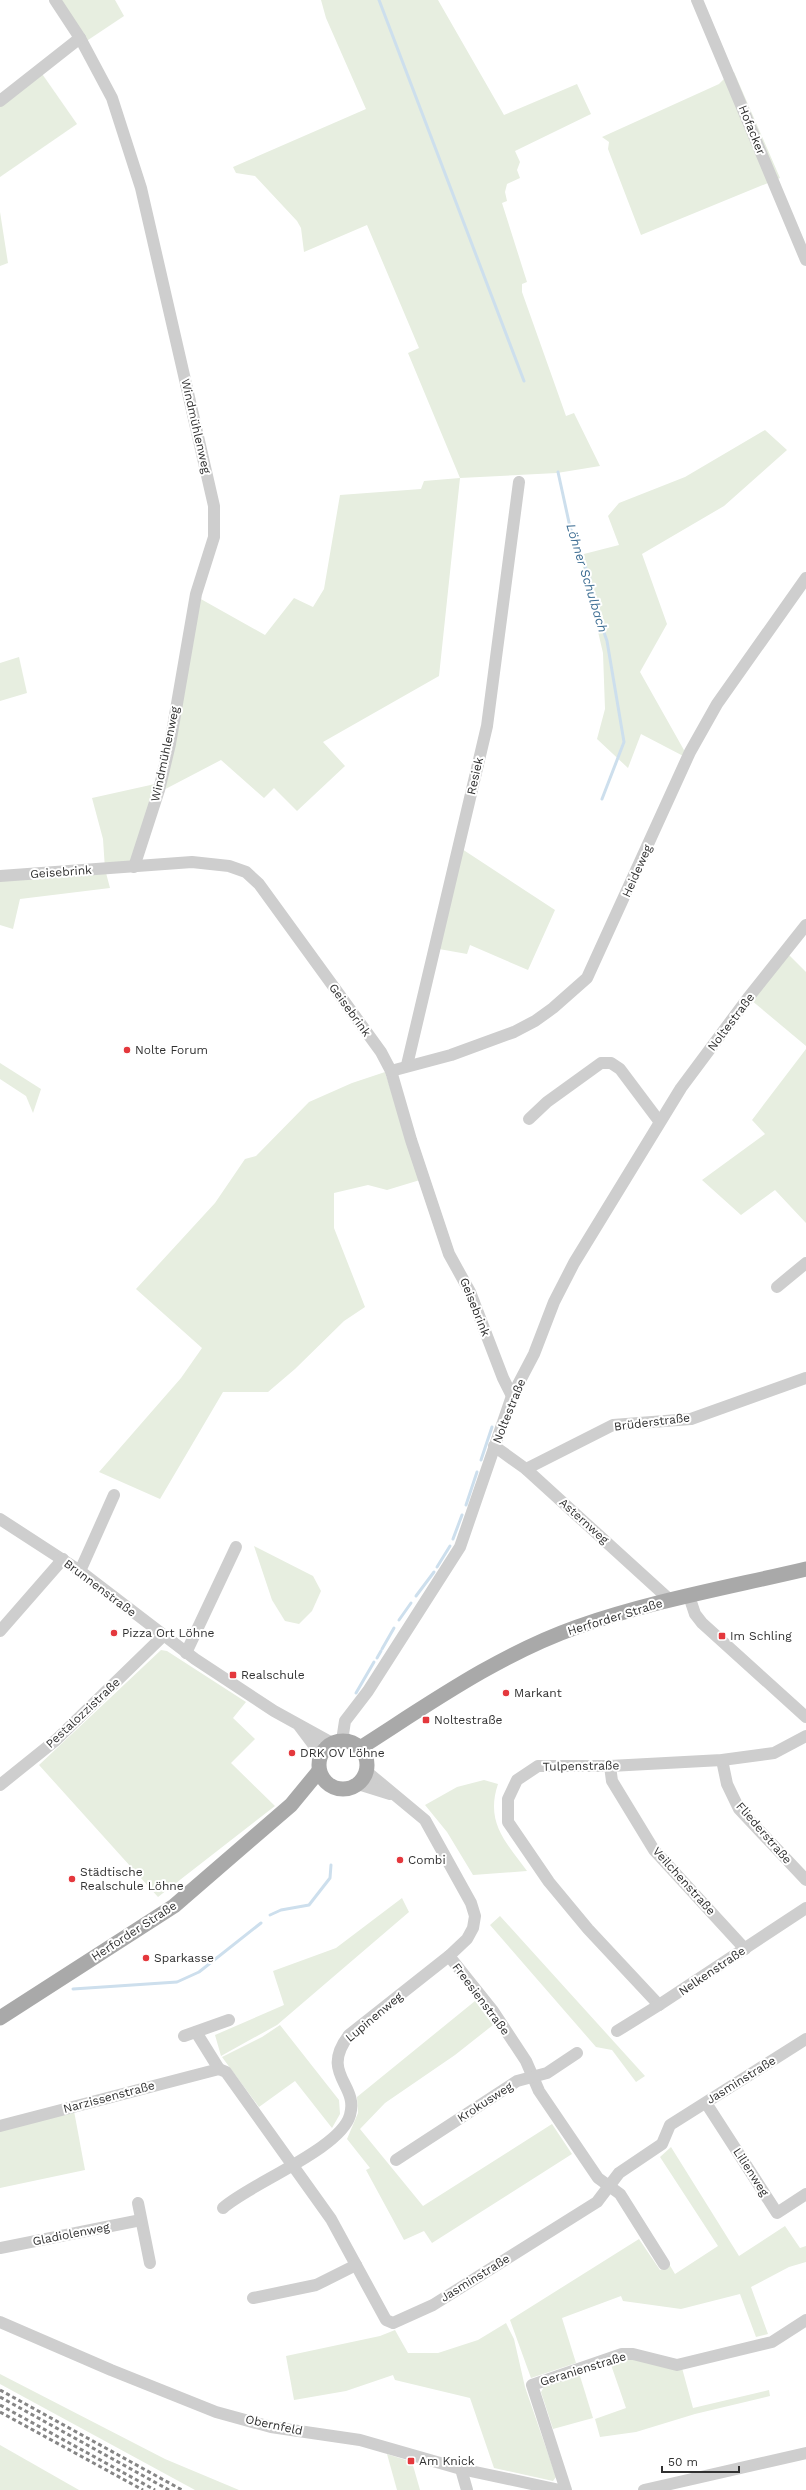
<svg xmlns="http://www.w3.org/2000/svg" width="806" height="2490" viewBox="0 0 806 2490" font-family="'Work Sans',sans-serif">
<rect width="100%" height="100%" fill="#fff"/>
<!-- green -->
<g fill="#e7eee0">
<path d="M 58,0 L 115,0 L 124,16 L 85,42 Z"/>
<path d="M 321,0 L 438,0 L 504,115 L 577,84 L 591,114 L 515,151 L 520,162 L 517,170 L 520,178 L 507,184 L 505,192 L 507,201 L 502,203 L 527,282 L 522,284 L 522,292 L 566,416 L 574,413 L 600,466 L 557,473 L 460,478 L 439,676 L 323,742 L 345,766 L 297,811 L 274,788 L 264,798 L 221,760 L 154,795 L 136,866 L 105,869 L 110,888 L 20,899 L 13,929 L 0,925 L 0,879 L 105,869 L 103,839 L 92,798 L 164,782 L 199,598 L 265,635 L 294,598 L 313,607 L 324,589 L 340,495 L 421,489 L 424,481 L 460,478 L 408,353 L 419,348 L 367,225 L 304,252 L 301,228 L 297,221 L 255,176 L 236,173 L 233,167 L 366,109 L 326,18 Z"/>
<path d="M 38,68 L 77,124 L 0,177 L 0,98 Z"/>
<path d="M 734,72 L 780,178 L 641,235 L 608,149 L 609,142 L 602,137 L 719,84 L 727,76 Z"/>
<path d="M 0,212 L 8,263 L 0,266 Z"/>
<path d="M 765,430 L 787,450 L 724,506 L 642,554 L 667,624 L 640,672 L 689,759 L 641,734 L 628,768 L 597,739 L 605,709 L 603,653 L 580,555 L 619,545 L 608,516 L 619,503 L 685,477 Z"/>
<path d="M 19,657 L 27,693 L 0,701 L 0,663 Z"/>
<path d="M 462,849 L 555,910 L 528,970 L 470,945 L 467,954 L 439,949 Z"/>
<path d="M 787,953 L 806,972 L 806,1046 L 751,1000 Z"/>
<path d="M 806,1049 L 806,1223 L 775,1190 L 741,1215 L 702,1180 L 765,1134 L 752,1120 Z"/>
<path d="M 0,1063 L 41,1089 L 33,1113 L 26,1096 L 0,1079 Z"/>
<path d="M 385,1072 L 420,1180 L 387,1190 L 368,1185 L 334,1193 L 334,1228 L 365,1307 L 344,1321 L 295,1369 L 268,1392 L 223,1392 L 160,1499 L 99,1472 L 181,1378 L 202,1348 L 136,1289 L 215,1203 L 245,1159 L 256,1156 L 309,1102 L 352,1083 Z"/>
<path d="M 254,1546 L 313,1576 L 321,1591 L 312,1611 L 299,1624 L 285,1621 L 272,1600 Z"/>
<path d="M 161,1650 L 167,1651 L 246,1702 L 233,1718 L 255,1739 L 231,1763 L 275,1806 L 158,1897 L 39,1765 Z"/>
<path d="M 484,1780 L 498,1784 C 485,1823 506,1842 527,1871 L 473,1875 L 447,1832 L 425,1805 L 457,1787 Z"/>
<path d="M 402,1898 L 409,1912 L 277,2025 L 221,2056 L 215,2035 L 284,2005 L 273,1971 L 336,1948 Z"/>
<path d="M 500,1916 L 645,2076 L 636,2082 L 612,2050 L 596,2047 L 490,1925 Z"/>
<path d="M 475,2001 L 493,2025 L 455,2055 L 385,2103 L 360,2129 L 423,2206 L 552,2124 L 572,2154 L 432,2243 L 424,2231 L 404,2240 L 366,2170 L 370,2168 L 347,2139 L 358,2113 L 357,2097 Z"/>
<path d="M 280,2025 L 339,2100 L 340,2114 L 332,2128 L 295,2081 L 259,2107 L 222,2057 L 262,2037 Z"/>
<path d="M 74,2111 L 85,2170 L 0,2188 L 0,2131 Z"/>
<path d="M 671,2147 L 739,2256 L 785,2226 L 800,2248 L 806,2246 L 806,2262 L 789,2267 L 751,2287 L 768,2334 L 756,2337 L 740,2294 L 681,2309 L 623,2301 L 621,2296 L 562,2318 L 576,2363 L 531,2378 L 510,2320 L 639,2239 L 660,2270 L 669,2264 L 675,2274 L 718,2246 L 660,2157 Z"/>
<path d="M 506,2323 L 514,2339 L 525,2387 L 556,2477 L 553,2481 L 494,2468 L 470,2398 L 395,2380 L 393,2375 L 346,2391 L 294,2400 L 286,2356 L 380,2336 L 395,2330 L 408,2353 L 438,2353 L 478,2340 Z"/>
<path d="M 630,2356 L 682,2368 L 693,2408 L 769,2390 L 770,2396 L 695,2414 L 636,2432 L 600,2437 L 595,2419 L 626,2408 L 610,2362 Z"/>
<path d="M 579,2373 L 593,2418 L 553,2429 L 541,2392 L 544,2387 Z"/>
<path d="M 0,2374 L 165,2459 L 239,2490 L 195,2490 L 0,2384 Z"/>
<path d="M 0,2445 L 79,2490 L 0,2490 Z"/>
<path d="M 387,2454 L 412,2462 L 420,2490 L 397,2490 Z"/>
</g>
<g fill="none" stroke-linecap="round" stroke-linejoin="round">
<!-- stream -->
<g stroke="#cddfed" stroke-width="3">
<path d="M 379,0 L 524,381"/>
<path d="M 558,472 L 570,527 L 590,579 L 592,598 L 607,641 L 624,742 L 602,799"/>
<path d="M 481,1460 L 492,1427"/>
<path d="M 466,1505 L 477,1472"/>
<path d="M 453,1539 L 462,1515"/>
<path d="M 437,1567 L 450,1546"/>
<path d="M 416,1596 L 434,1572"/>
<path d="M 399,1620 L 411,1603"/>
<path d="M 382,1649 L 394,1628"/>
<path d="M 377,1658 L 381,1651"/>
<path d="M 356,1693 L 374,1662"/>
<path d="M 270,1915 L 281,1910 L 309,1905 L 330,1878 L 331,1865"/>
<path d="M 73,1989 L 177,1982 L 199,1972 L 261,1923"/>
</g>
<!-- minor -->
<g stroke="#cecece" stroke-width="12">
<path d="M 55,0 L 80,38 L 112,98 L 141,188 L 214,506 L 214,537 L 196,594 L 170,744 L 159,790 L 134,867"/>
<path d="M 697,0 L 806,260"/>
<path d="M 0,101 L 80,38"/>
<path d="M 0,876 L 192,862 L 229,866 L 246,872 L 259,884 L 381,1052 L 391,1071 L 411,1140 L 449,1254 L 470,1292 L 503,1378 L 512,1396"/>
<path d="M 407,1065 L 487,726 L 519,482"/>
<path d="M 391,1071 L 451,1055 L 514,1032 L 535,1021 L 553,1008 L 587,978 L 690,752 L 717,704 L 806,578"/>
<path d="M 529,1119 L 547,1102 L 601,1063 L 611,1063 L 620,1069 L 659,1121"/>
<path d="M 777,1287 L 806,1263"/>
<path d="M 494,1446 L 526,1469 L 670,1600"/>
<path d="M 526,1469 L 613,1425 L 691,1419 L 806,1378"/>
<path d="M 0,1519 L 80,1571 L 195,1659 L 274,1711 L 332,1743"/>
<path d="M 80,1571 L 114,1495"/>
<path d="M 689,1596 L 695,1614 L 702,1623 L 806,1717"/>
<path d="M 0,1631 L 63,1559"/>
<path d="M 186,1653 L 236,1547"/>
<path d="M 300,1727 L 321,1755"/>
<path d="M 346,1741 L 343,1734 L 345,1721 L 368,1691 L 460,1547 L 512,1396 L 534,1354 L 554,1302 L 574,1263 L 681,1088 L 748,998 L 806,925"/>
<path d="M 722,1760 L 727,1784 L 739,1809 L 806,1880"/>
<path d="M 610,1766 L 612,1781 L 654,1850 L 745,1949"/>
<path d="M 366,1771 L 425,1820 L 471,1903 L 475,1916 L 473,1928 L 467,1939 L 449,1956 L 493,2011 L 526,2061 L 539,2091 L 598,2178 L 620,2194 L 664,2264"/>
<path d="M 358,1784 L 390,1794"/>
<path d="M 0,1785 L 56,1740 L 163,1636"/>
<path d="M 659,2005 L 588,1929 L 549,1882 L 508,1822 L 508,1799 L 517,1780 L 538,1766 L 610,1766 L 722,1760 L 774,1753 L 806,1736"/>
<path d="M 617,2031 L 659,2005 L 806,1908"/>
<path d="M 196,2032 L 219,2069"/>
<path d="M 184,2036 L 229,2020"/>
<path d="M 706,2103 L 777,2213 L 806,2194"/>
<path d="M 0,2126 L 219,2069 L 226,2072 L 331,2219 L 386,2320 L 393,2323 L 433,2305 L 597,2202 L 619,2173 L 662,2144 L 670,2125 L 806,2039"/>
<path d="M 396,2160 L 517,2081 L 547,2073 L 577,2053"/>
<path d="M 138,2203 L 150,2263"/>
<path d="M 223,2208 C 249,2184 341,2149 350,2115 C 359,2084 319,2074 349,2035 L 449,1956"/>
<path d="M 0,2248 L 141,2220"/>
<path d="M 253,2298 L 316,2285 L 356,2265"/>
<path d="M 0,2322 L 111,2370 L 216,2412 L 271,2427 L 360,2440 L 461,2469 L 560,2490"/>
<path d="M 461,2469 L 467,2490"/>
<path d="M 566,2490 L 532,2385 L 622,2354 L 633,2354 L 677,2365 L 772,2342 L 806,2320"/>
<path d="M 644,2490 L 806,2453"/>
</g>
<!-- major -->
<g stroke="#a9a9a9" stroke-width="15">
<circle cx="343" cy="1765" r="24"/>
<path d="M 360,1748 C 429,1704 498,1655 577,1627 C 651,1601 730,1587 806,1569"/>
<path d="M 0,2018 L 174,1906 L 291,1805 L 319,1771"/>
</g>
<!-- rail -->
<g stroke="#868686" stroke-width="3" stroke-dasharray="4 3" stroke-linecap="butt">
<path d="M 0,2390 L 182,2490"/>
<path d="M 0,2397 L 169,2490"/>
<path d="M 0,2405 L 155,2490"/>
<path d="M 0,2412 L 143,2490"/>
</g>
</g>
<!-- markers -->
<g fill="#e4383d" stroke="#fff" stroke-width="1.5">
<circle cx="127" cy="1050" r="4"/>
<circle cx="114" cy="1633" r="4"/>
<rect x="718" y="1632" width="8" height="8" rx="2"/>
<rect x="229" y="1671" width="8" height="8" rx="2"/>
<circle cx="506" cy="1693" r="4"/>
<rect x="422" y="1716" width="8" height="8" rx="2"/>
<circle cx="292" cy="1753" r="4"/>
<circle cx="400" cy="1860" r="4"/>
<circle cx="72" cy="1879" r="4"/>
<circle cx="146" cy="1958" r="4"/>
<rect x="407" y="2457" width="8" height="8" rx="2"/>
</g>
<g text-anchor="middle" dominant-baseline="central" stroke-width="4" stroke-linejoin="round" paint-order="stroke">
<!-- street labels -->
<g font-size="12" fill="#313131" stroke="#fff">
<text transform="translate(752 130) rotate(68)">Hofacker</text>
<text transform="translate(196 426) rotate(77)">Windmühlenweg</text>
<text transform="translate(165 754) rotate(-78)">Windmühlenweg</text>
<text transform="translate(475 776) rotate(-77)">Resiek</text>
<text transform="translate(637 871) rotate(-66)">Heideweg</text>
<text transform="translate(61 872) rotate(-4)">Geisebrink</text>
<text transform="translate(350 1010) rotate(54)">Geisebrink</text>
<text transform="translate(731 1022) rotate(-53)">Noltestraße</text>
<text transform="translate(475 1307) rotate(68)">Geisebrink</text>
<text transform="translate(509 1411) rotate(-68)">Noltestraße</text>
<text transform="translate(652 1422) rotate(-7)">Brüderstraße</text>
<text transform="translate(584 1521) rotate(42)">Asternweg</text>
<text transform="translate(100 1588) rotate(37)">Brunnenstraße</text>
<text transform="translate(615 1617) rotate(-17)">Herforder Straße</text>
<text transform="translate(83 1713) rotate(-43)">Pestalozzistraße</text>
<text transform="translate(581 1766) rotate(-1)">Tulpenstraße</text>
<text transform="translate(764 1833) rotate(49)">Fliederstraße</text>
<text transform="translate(684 1881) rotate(48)">Veilchenstraße</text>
<text transform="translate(134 1931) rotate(-33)">Herforder Straße</text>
<text transform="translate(712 1971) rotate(-34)">Nelkenstraße</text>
<text transform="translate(481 1999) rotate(53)">Freesienstraße</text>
<text transform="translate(374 2017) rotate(-40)">Lupinenweg</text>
<text transform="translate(741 2080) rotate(-32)">Jasminstraße</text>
<text transform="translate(109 2097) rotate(-15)">Narzissenstraße</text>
<text transform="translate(485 2102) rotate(-33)">Krokusweg</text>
<text transform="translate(751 2172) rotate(57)">Lilienweg</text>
<text transform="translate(71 2234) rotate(-11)">Gladiolenweg</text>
<text transform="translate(475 2278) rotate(-32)">Jasminstraße</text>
<text transform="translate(583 2369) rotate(-17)">Geranienstraße</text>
<text transform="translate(274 2425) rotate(12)">Obernfeld</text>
</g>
<!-- poi labels -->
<g font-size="12" fill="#313131" stroke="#fff" text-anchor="start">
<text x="135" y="1050">Nolte Forum</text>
<text x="122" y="1633">Pizza Ort Löhne</text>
<text x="730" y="1636">Im Schling</text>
<text x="241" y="1675">Realschule</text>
<text x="514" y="1693">Markant</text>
<text x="434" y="1720">Noltestraße</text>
<text x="300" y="1753">DRK OV Löhne</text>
<text x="408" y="1860">Combi</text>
<text x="80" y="1872">Städtische<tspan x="80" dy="14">Realschule Löhne</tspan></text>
<text x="154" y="1958">Sparkasse</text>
<text x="419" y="2461">Am Knick</text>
</g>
<!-- water labels -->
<g font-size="13" font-style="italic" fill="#3f6f94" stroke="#fff">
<text transform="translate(587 578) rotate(73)">Löhner Schulbach</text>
</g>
</g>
<!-- scale -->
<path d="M662 2466v6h77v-6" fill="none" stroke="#313131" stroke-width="2"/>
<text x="668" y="2466" font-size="12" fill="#313131" stroke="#ffffff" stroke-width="3" paint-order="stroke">50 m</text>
</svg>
